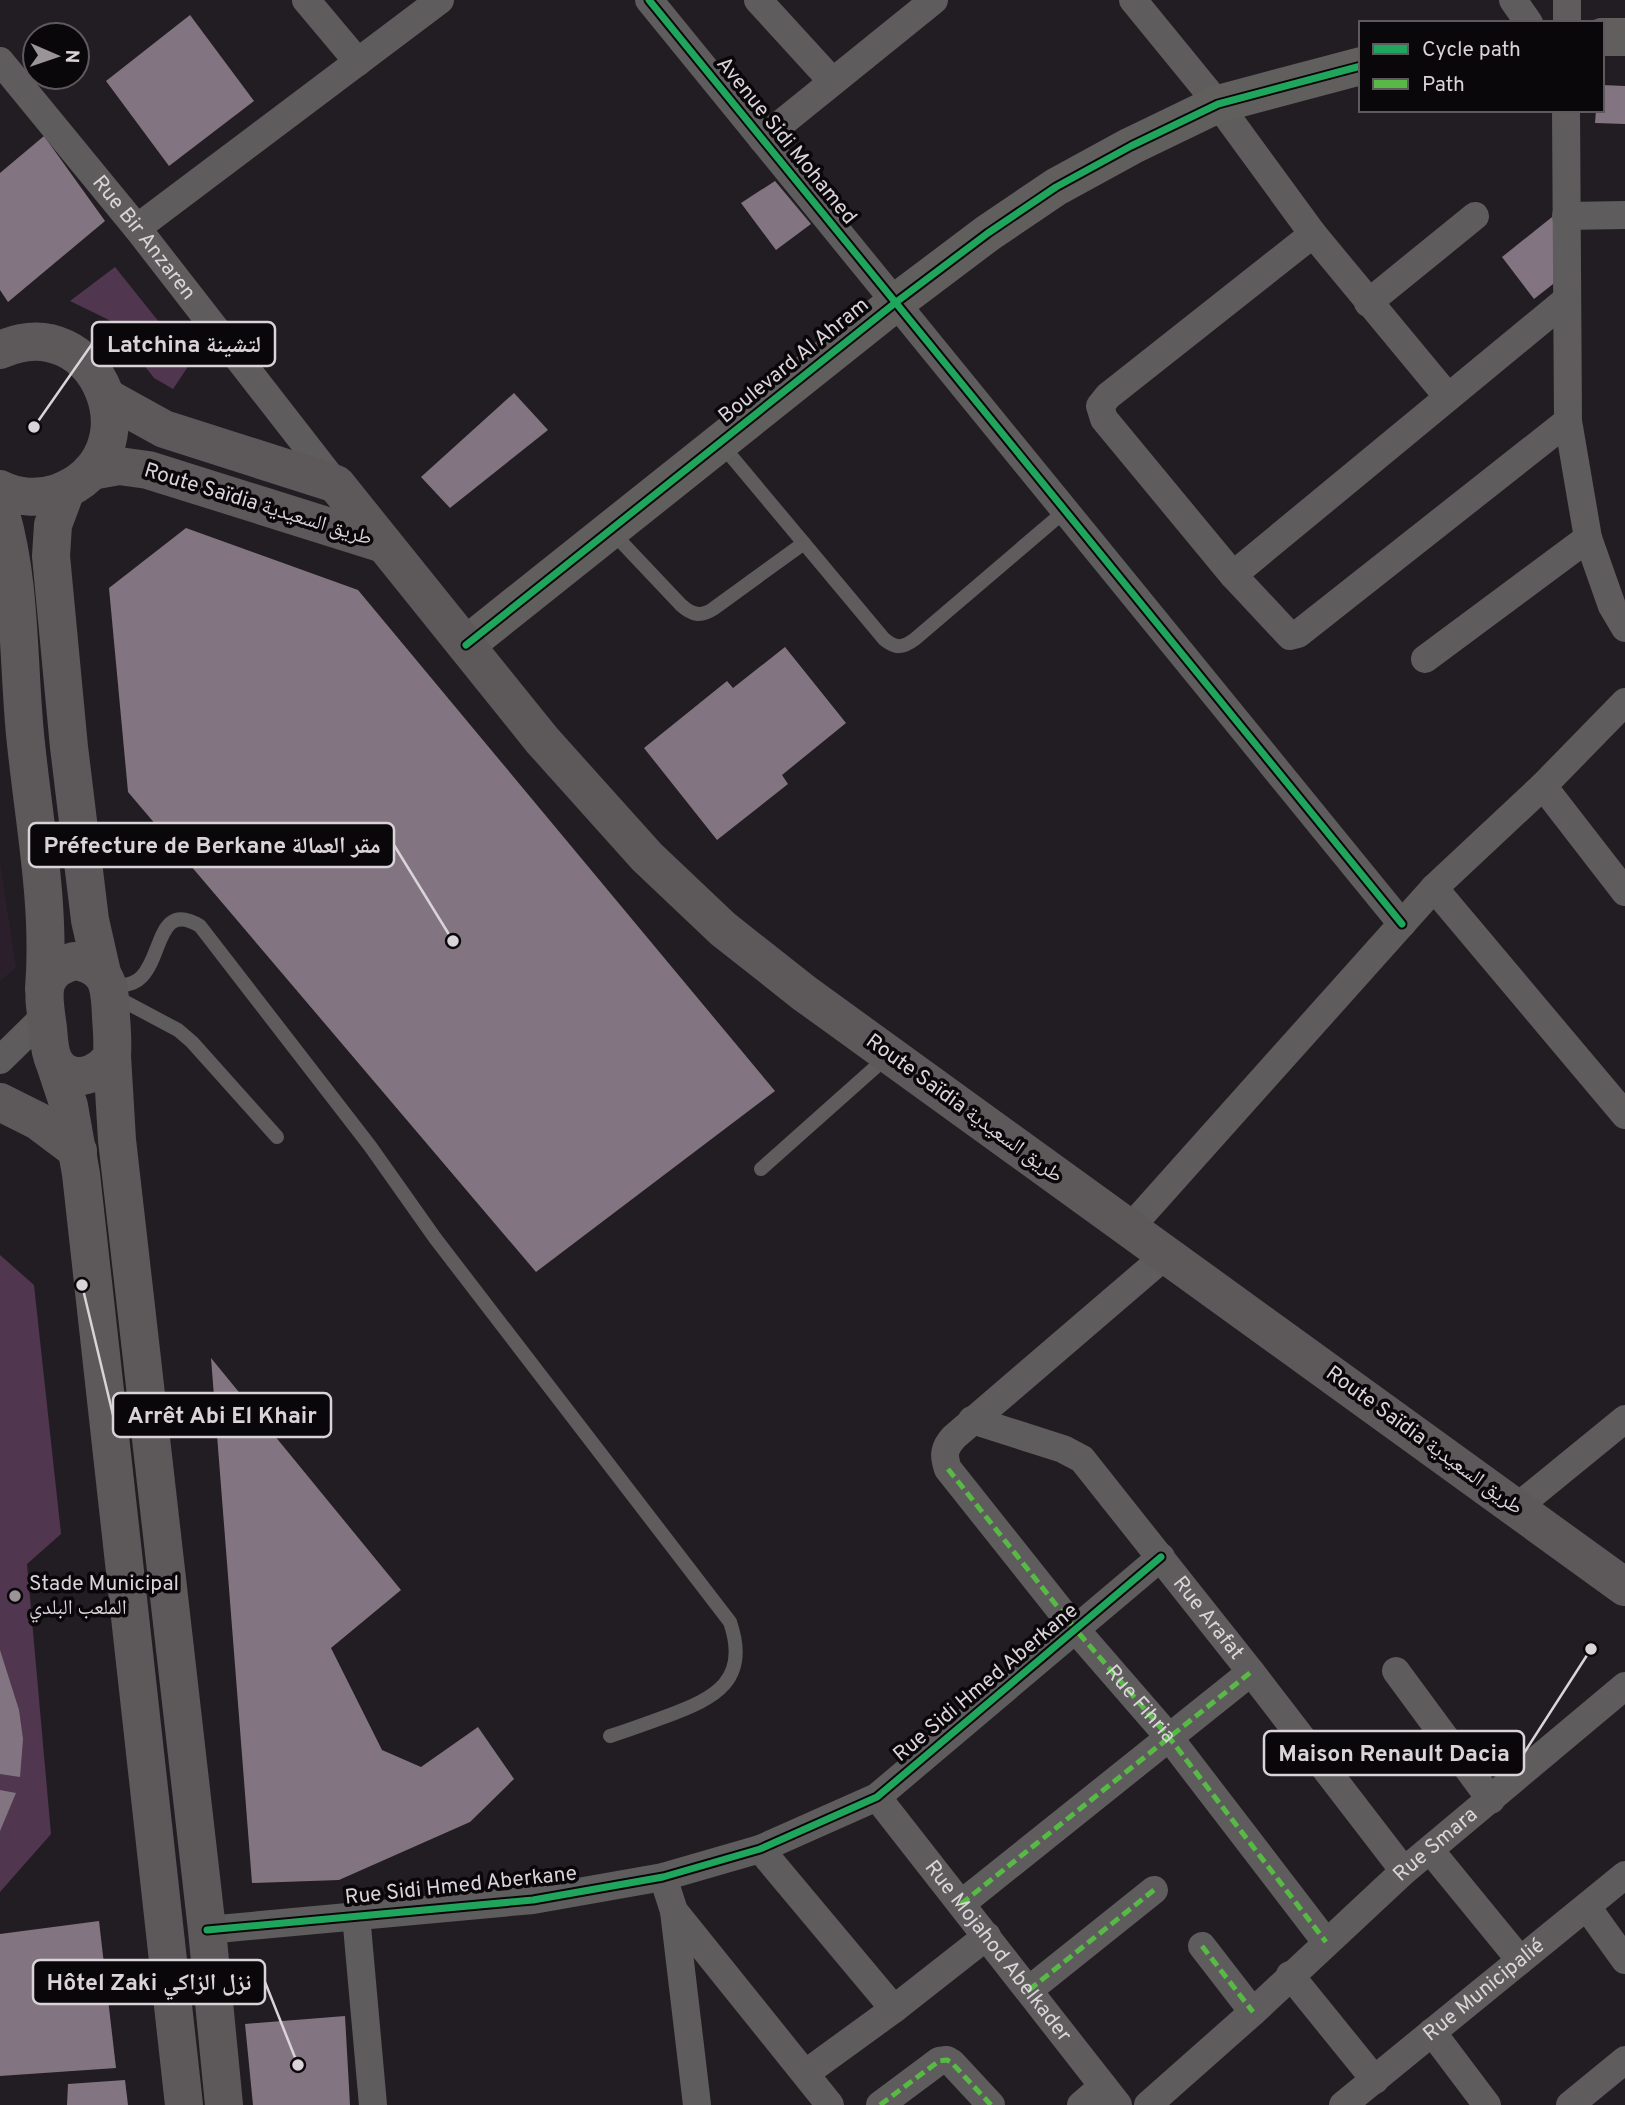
<svg xmlns="http://www.w3.org/2000/svg" width="1625" height="2105" viewBox="0 0 1625 2105" font-family="Overpass,'Noto Naskh Arabic',sans-serif">
<rect width="100%" height="100%" fill="#221d22"/>
<!-- built -->
<path fill="#2a1f2a" d="M 0,861 L 16,968 L 0,981 Z"/>
<!-- green -->
<g fill="#50364f">
<path d="M 115,267 L 191,362 L 173,389 L 154,378 L 109,320 L 70,301 Z"/>
<path d="M 0,1255 L 34,1285 L 61,1534 L 27,1564 L 51,1834 L 0,1892 Z"/>
</g>
<!-- building -->
<g fill="#827581">
<path d="M 190,15 L 254,101 L 169,166 L 106,81 Z"/>
<path d="M 1602,85 L 1625,86 L 1625,124 L 1595,123 L 1596,110 L 1602,110 Z"/>
<path d="M 44,136 L 105,221 L 8,302 L 0,290 L 0,173 Z"/>
<path d="M 775,181 L 811,224 L 776,250 L 741,203 Z"/>
<path d="M 1562,209 L 1562,277 L 1534,299 L 1502,257 Z"/>
<path d="M 514,393 L 548,430 L 450,508 L 421,477 Z"/>
<path d="M 186,528 L 358,590 L 775,1091 L 536,1272 L 128,792 L 109,588 Z"/>
<path d="M 785,647 L 846,723 L 782,775 L 788,784 L 717,840 L 644,748 L 727,681 L 733,688 Z"/>
<path d="M 211,1358 L 401,1590 L 331,1648 L 382,1750 L 421,1767 L 478,1727 L 514,1779 L 470,1822 L 339,1880 L 252,1883 Z"/>
<path d="M 0,1650 L 19,1710 L 23,1739 L 20,1777 L 0,1774 Z"/>
<path d="M 0,1790 L 16,1793 L 0,1831 Z"/>
<path d="M 99,1921 L 116,2068 L 0,2076 L 0,1934 Z"/>
<path d="M 345,2016 L 350,2105 L 253,2105 L 245,2024 Z"/>
<path d="M 125,2080 L 128,2105 L 67,2105 L 68,2084 Z"/>
</g>
<g fill="none" stroke-linecap="round" stroke-linejoin="round">
<!-- lane -->
<g stroke="#5e5c5c" stroke-width="14">
<path d="M 721,444 L 884,639 C 896,649 903,648 915,639 L 1065,511"/>
<path d="M 611,531 L 681,605 C 692,615 701,617 713,609 L 804,543"/>
<path d="M 110,983 C 171,1000 144,892 200,926 L 370,1146 L 435,1238 L 730,1622 C 750,1680 716,1698 667,1716 C 648,1723 629,1730 610,1736"/>
<path d="M 114,996 L 178,1030 L 192,1042 L 277,1137"/>
<path d="M 761,1169 L 888,1056"/>
</g>
<!-- street -->
<g stroke="#5e5c5c" stroke-width="28">
<path d="M 306,0 L 358,62"/>
<path d="M 649,0 L 1402,924"/>
<path d="M 758,0 L 832,81"/>
<path d="M 1133,0 L 1218,104 L 1313,234 L 1448,397"/>
<path d="M 1513,0 L 1529,23"/>
<path d="M 1567,23 L 1567,0"/>
<path id="s1" d="M 0,61 L 137,228 L 336,484"/>
<path d="M 1566,110 L 1568,421 L 1588,538 L 1612,606 L 1625,628"/>
<path d="M 762,139 L 934,0"/>
<path d="M 1566,216 L 1625,215"/>
<path d="M 137,228 L 440,0"/>
<path d="M 1313,234 L 1108,396 L 1100,406 L 1104,419 L 1233,575 L 1290,636 L 1298,634 L 1568,421"/>
<path d="M 1368,303 L 1475,216"/>
<path d="M 1233,575 L 1565,301"/>
<path d="M 1425,659 L 1588,538"/>
<path d="M 1543,786 L 1625,892"/>
<path d="M 1434,888 L 1625,1115"/>
<path d="M 0,1060 L 46,1015"/>
<path d="M 1129,1229 L 1434,888 L 1543,786 L 1625,702"/>
<path id="s2" d="M 1166,1255 L 954,1437 C 944,1448 943,1455 948,1469 L 1076,1630 L 1168,1736 L 1326,1942"/>
<path id="s3" d="M 972,1420 L 1063,1449 L 1082,1459 L 1251,1672 L 1404,1871"/>
<path d="M 1516,1508 L 1625,1419"/>
<path d="M 1396,1671 L 1491,1800"/>
<path id="s4" d="M 877,1797 L 1118,2105"/>
<path d="M 760,1849 L 894,2009"/>
<path d="M 1430,1850 L 1520,1960"/>
<path d="M 663,1877 L 674,1911 L 830,2105"/>
<path d="M 961,1904 L 1251,1672"/>
<path d="M 1587,1907 L 1625,1960"/>
<path d="M 674,1911 L 697,2105"/>
<path d="M 356,1915 L 373,2105"/>
<path d="M 207,1930 L 533,1900 L 663,1877 L 760,1849 L 877,1797 L 1161,1557"/>
<path d="M 1202,1946 L 1253,2012"/>
<path d="M 1290,1975 L 1375,2080"/>
<path d="M 1029,1990 L 1154,1890"/>
<path d="M 1432,2032 L 1487,2105"/>
<path d="M 806,2073 L 894,2009 L 987,1936"/>
<path d="M 880,2105 L 939,2061 L 947,2060 L 952,2063 L 991,2105"/>
<path d="M 1081,2105 L 1103,2086"/>
<path id="s5" d="M 1148,2105 L 1253,2012 L 1404,1871 L 1625,1686"/>
<path id="s6" d="M 1343,2105 L 1625,1875"/>
<path d="M 1570,2105 L 1625,2060"/>
</g>
<!-- secondary -->
<g stroke="#615e5e" stroke-width="38">
<path d="M 1602,37 L 1625,37"/>
<path d="M 466,645 L 895,303 L 988,233 L 1056,187 L 1131,146 L 1218,104 L 1361,66"/>
</g>
<!-- highway -->
<g stroke="#5d595a" stroke-width="38">
<path d="M 0,350 C 98,305 159,456 57,493 C 39,499 17,498 0,489"/>
<path d="M 108,398 L 164,429 L 336,484 L 542,740 L 647,857 L 723,929 L 804,993 L 1625,1587"/>
<path d="M 91,471 L 119,466 L 148,470 L 384,544"/>
<path d="M 66,490 L 53,525 L 51,556 L 69,747 L 90,920 L 102,973"/>
<path d="M 0,511 C 21,580 18,662 25,734 C 33,818 51,904 44,989"/>
<path d="M 74,961 C 109,965 110,988 111,1017 C 112,1030 113,1043 112,1056 C 99,1077 68,1086 54,1061 C 49,1051 49,1038 48,1028 C 44,997 36,972 74,961 Z"/>
<path d="M 112,1056 L 117,1140 L 207,1930 L 224,2105"/>
<path d="M 54,1061 L 69,1106 L 81,1174 L 184,2105"/>
<path d="M 0,1102 L 38,1121 L 78,1151"/>
</g>
<!-- quiet -->
<g stroke="#58b947" stroke-width="5" stroke-dasharray="10 5" stroke-linecap="butt">
<path d="M 948,1469 L 1076,1630 L 1168,1736 L 1326,1942"/>
<path d="M 961,1904 L 1251,1672"/>
<path d="M 1202,1946 L 1253,2012"/>
<path d="M 1029,1990 L 1154,1890"/>
<path d="M 880,2105 L 939,2061 L 947,2060 L 952,2063 L 991,2105"/>
</g>
<!-- cycleway casing -->
<g stroke="#0a070a" stroke-width="11">
<g id="cycleway">
<path d="M 649,0 L 1402,924"/>
<path d="M 466,645 L 895,303 L 988,233 L 1056,187 L 1131,146 L 1218,104 L 1361,66"/>
<path d="M 207,1930 L 533,1900 L 663,1877 L 760,1849 L 877,1797 L 1161,1557"/>
</g>
</g>
<!-- cycleway -->
<use href="#cycleway" stroke="#20a55d" stroke-width="7"/>
</g>
<!-- markers -->
<circle fill="#9a9499" stroke="#0a070a" stroke-width="2.5" cx="15" cy="1596" r="7"/>
<g text-anchor="middle" dominant-baseline="central" stroke-width="7" stroke-linejoin="round" paint-order="stroke">
<!-- street labels -->
<g font-size="21" fill="#dad4d9" stroke="#0a070a">
<text transform="translate(786 141) rotate(51)">Avenue Sidi Mohamed</text>
<text stroke="none"><textPath href="#s1" startOffset="228">Rue Bir Anzaren</textPath></text>
<text transform="translate(794 361) rotate(-39)">Boulevard Al Ahram</text>
<text transform="translate(258 505) rotate(17)">Route Saïdia طريق السعيدية</text>
<text transform="translate(964 1109) rotate(36)">Route Saïdia طريق السعيدية</text>
<text transform="translate(1424 1441) rotate(36)">Route Saïdia طريق السعيدية</text>
<text stroke="none"><textPath href="#s3" startOffset="320">Rue Arafat</textPath></text>
<text transform="translate(986 1683) rotate(-40)">Rue Sidi Hmed Aberkane</text>
<text stroke="none"><textPath href="#s2" startOffset="618">Rue Fihria</textPath></text>
<text stroke="none"><textPath href="#s5" startOffset="388">Rue Smara</textPath></text>
<text transform="translate(461 1886) rotate(-6)">Rue Sidi Hmed Aberkane</text>
<text stroke="none"><textPath href="#s4" startOffset="196">Rue Mojahod Abelkader</textPath></text>
<text stroke="none"><textPath href="#s6" startOffset="182">Rue Municipalié</textPath></text>
</g>
<!-- poi labels -->
<g font-size="21" fill="#dad4d9" stroke="#0a070a" text-anchor="start">
<text x="29" y="1584">Stade Municipal<tspan x="29" dy="24">الملعب البلدي</tspan></text>
</g>
</g>
<!-- callouts -->
<path fill="none" stroke="#dad4d9" stroke-width="2.5" d="M34 427L92 344M453 941L394 845M82 1285L113 1415M1591 1649L1524 1753M298 2065L265 1982"/>
<g fill="#dad4d9" stroke="#0a070a" stroke-width="2.5">
<circle cx="34" cy="427" r="7"/>
<circle cx="453" cy="941" r="7"/>
<circle cx="82" cy="1285" r="7"/>
<circle cx="1591" cy="1649" r="7"/>
<circle cx="298" cy="2065" r="7"/>
</g>
<g fill="#0a070a" stroke="#dad4d9" stroke-width="2.5">
<rect x="92" y="322" width="183" height="44" rx="7"/>
<rect x="29" y="823" width="365" height="44" rx="7"/>
<rect x="113" y="1393" width="218" height="44" rx="7"/>
<rect x="1264" y="1731" width="260" height="44" rx="7"/>
<rect x="33" y="1960" width="232" height="44" rx="7"/>
</g>
<g font-size="23" text-anchor="middle" font-weight="bold" fill="#dad4d9">
<text x="184" y="352">Latchina لتشينة</text>
<text x="212" y="853">Préfecture de Berkane مقر العمالة</text>
<text x="222" y="1423">Arrêt Abi El Khair</text>
<text x="1394" y="1761">Maison Renault Dacia</text>
<text x="149" y="1990">Hôtel Zaki نزل الزاكي</text>
</g>
<!-- legend -->
<rect x="1359" y="21" width="245" height="91" fill="#0a070a" stroke="#5d595d" stroke-width="2"/>
<rect x="1373" y="44" width="35" height="10" fill="#20a55d" stroke="#5d595d" stroke-width="2"/>
<text x="1422" y="56" font-size="21" fill="#dad4d9">Cycle path</text>
<rect x="1373" y="79" width="35" height="10" fill="#58b947" stroke="#5d595d" stroke-width="2"/>
<text x="1422" y="91" font-size="21" fill="#dad4d9">Path</text>
<!-- north arrow -->
<g transform="translate(56 56) rotate(92)"><circle r="33" fill="#0a070a" stroke="#5d595d" stroke-width="2"/>
<path d="M0-5L12 26L0 18L-12 26Z" fill="#9a9499"/>
<text y="-10" font-size="19" font-weight="bold" text-anchor="middle" fill="#dad4d9">N</text>
</g>
</svg>
